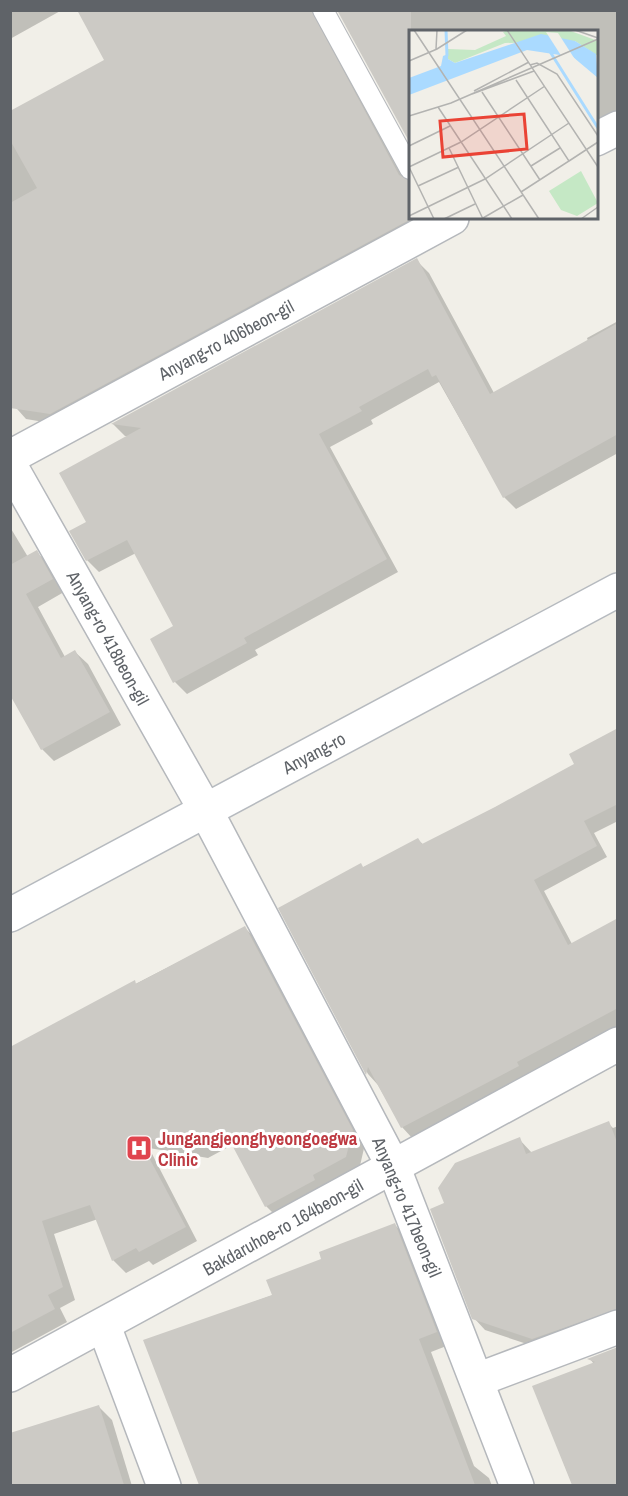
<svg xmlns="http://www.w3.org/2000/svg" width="628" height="1496" viewBox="0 0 628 1496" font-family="'Archivo Narrow',sans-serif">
<rect width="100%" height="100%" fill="#f1efe8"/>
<!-- shadow -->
<g fill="#0003">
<path d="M 10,10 L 62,10 L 10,39 Z"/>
<path d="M 78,10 L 329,10 L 323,28 L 408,180 L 410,181 L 410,218 L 422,218 L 62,425 L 26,419 L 10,401 L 10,113 L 106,61 Z"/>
<path d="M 339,10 L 618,10 L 618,125 L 596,128 L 596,32 L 410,32 Z"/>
<path d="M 416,260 L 429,273 L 494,393 L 588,341 L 587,338 L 618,321 L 618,453 L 516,509 L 504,497 L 439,382 L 371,420 L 373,424 L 330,447 L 398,572 L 255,650 L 258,655 L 187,694 L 175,682 L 175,627 L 136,553 L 99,572 L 87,560 L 88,522 L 129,436 L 125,436 L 113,424 Z"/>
<path d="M 10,527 L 28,557 L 36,552 L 49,564 L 64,592 L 38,607 L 65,657 L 75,652 L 88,664 L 121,725 L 54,761 L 42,749 L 10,692 Z"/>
<path d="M 618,729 L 618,821 L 594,833 L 607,857 L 544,891 L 572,944 L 618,927 L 618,1027 L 528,1074 L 530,1077 L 413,1139 L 402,1127 L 378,1085 L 368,1074 L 280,909 L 418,840 L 424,845 L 576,765 Z"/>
<path d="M 245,928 L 258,941 L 365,1144 L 359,1170 L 279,1219 L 266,1206 L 234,1144 L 208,1158 L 149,1148 L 197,1241 L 153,1265 L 149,1261 L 126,1273 L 113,1260 L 98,1219 L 54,1234 L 75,1300 L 60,1308 L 67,1322 L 10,1353 L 10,1084 L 53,1026 Z"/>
<path d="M 608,1123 L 613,1128 L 618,1126 L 618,1322 L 545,1350 L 485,1330 L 474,1318 L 446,1204 L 519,1139 L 532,1153 Z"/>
<path d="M 394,1224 L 407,1237 L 449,1345 L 431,1352 L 474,1466 L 489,1478 L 492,1486 L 207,1486 L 151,1339 L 273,1295 L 323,1260 Z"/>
<path d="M 618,1349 L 618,1486 L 573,1486 L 534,1387 L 594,1364 L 590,1359 Z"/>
<path d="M 99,1407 L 112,1420 L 132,1486 L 10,1486 L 10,1435 Z"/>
</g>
<!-- building -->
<g fill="#cccac5">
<path d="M 77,10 L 311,10 L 399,175 L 411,181 L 411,219 L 50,414 L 10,408 L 10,203 L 37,188 L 10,140 L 10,111 L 104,60 Z"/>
<path d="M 337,10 L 411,10 L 411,145 Z"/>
<path d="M 417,258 L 490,394 L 618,323 L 618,434 L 503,498 L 436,375 L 432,377 L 428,369 L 359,407 L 362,411 L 319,434 L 387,559 L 244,638 L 247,643 L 173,683 L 150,639 L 173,626 L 127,540 L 86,561 L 69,531 L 86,522 L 59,473 L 141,428 L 111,424 Z"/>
<path d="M 37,550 L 53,579 L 26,594 L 61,658 L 75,650 L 110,712 L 41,750 L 10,695 L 10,565 Z"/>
<path d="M 618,728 L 618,804 L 584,821 L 597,846 L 534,880 L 568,945 L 618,918 L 618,1008 L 517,1062 L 519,1066 L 401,1128 L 368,1067 L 366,1075 L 278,908 L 361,863 L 363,867 L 418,838 L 422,844 L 495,807 L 574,764 L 569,754 Z"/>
<path d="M 245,926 L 353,1130 L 346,1157 L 313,1175 L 315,1180 L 265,1207 L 224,1130 L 194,1146 L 138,1137 L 186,1227 L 139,1252 L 136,1248 L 112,1261 L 90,1205 L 42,1221 L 63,1287 L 48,1295 L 55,1309 L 10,1333 L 10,1047 L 135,980 L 136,984 Z"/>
<path d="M 609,1121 L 618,1145 L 618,1309 L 532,1339 L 472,1319 L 430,1209 L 444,1203 L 438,1188 L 455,1163 L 520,1137 L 526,1154 Z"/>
<path d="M 395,1223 L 437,1332 L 419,1339 L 475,1485 L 199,1485 L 143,1340 L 272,1295 L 266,1280 L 321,1259 L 319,1252 Z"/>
<path d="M 618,1347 L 618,1485 L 572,1485 L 532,1386 L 595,1362 L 587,1359 Z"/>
<path d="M 99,1405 L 124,1485 L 10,1485 L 10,1433 Z"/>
</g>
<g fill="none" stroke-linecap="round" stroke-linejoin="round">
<!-- lane casing -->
<g stroke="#b5b8bc" stroke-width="22">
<path id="lane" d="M 323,10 L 410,169"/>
</g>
<!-- street casing -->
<g stroke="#b5b8bc" stroke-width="36">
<g id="street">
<path d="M 596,139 L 618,128"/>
<path d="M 10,457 L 452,218"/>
<path d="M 10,465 L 206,811 L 393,1166 L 517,1486"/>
<path d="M 104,1326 L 164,1486"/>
<path d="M 10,1375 L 618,1044"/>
<path d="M 477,1380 L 618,1327"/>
</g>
</g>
<!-- secondary casing -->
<g stroke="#b6babf" stroke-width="36">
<path id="secondary" d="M 10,915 L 618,590"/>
</g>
<!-- lane -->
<use href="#lane" stroke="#fff" stroke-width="20"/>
<!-- street -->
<use href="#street" stroke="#fff" stroke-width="33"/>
<!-- secondary -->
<use href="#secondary" stroke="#fff" stroke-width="33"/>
</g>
<!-- icons -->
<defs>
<g id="hospital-square" transform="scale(1.35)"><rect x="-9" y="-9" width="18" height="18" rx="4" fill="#e0444e" stroke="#fff"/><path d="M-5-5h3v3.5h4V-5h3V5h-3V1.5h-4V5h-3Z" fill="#fff"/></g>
</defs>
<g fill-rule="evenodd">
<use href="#hospital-square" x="139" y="1148"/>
</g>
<g text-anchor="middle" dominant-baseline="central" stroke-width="6" stroke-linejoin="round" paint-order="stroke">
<!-- street labels -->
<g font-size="18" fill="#5f6368" stroke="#fff">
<text transform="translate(226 340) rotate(-28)">Anyang-ro 406beon-gil</text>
<text transform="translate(108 638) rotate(61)">Anyang-ro 418beon-gil</text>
<text transform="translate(314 753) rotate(-28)">Anyang-ro</text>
<text transform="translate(407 1207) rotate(67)">Anyang-ro 417beon-gil</text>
<text transform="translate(283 1227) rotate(-29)">Bakdaruhoe-ro 164beon-gil</text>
</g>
<!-- health labels -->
<g font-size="18" font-weight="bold" fill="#be3a42" stroke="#fff" text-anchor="start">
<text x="158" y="1138">Jungangjeonghyeongoegwa<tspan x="158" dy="21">Clinic</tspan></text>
</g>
</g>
<!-- overview -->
<g transform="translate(409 30)">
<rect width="189" height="189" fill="#f1efe8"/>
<path d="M 100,0 L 159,0 L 189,11 L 189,26 L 166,11 L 96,13 L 46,33 L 39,29 L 39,19 L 66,20 L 97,6 L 94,2 ZM 172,141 L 189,173 L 168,186 L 152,180 L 140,161 Z" fill="#c5e8c5"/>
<path d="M 132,4 L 166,11 L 187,24 L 189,48 L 164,27 L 118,20 L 0,65 L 0,48 L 32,36 L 34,26 L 39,24 L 39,29 L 46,33 Z" fill="#aadaff"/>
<path d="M 137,2 L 149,3 L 167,31 L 153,27 Z" fill="#f1efe8"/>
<path fill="none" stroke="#aadaff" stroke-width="3" d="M 37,0 L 38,26M 140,20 L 189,98"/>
<path fill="none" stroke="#b3b3b1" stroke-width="1.5" d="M 5,0 L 130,189M 98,0 L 189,137M 166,0 L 189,8M 27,19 L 28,0M 0,31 L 28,19 L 58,0M 121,35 L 128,33 L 148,44 L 189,106M 107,50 L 160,131 L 112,162M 65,61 L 120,32M 73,62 L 131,150M 63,64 L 125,41M 29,77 L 103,189M 0,86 L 42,73 L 189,9M 0,116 L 41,96M 40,118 L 74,189M 160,131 L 189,112M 122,136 L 151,118M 0,137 L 52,112 L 136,56M 0,137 L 25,189M 9,156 L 50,137M 0,186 L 76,149 L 160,93M 74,188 L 114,165M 35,189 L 66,174M 172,189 L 189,177"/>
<path fill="#ea4335" fill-opacity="0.15" stroke="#ea4335" stroke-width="3" d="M 115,84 L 118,119 L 34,127 L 31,91 Z"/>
<rect width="189" height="189" fill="none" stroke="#5f6368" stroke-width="3"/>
</g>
<!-- border -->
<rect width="628" height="1496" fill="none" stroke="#5f6368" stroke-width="24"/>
</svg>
